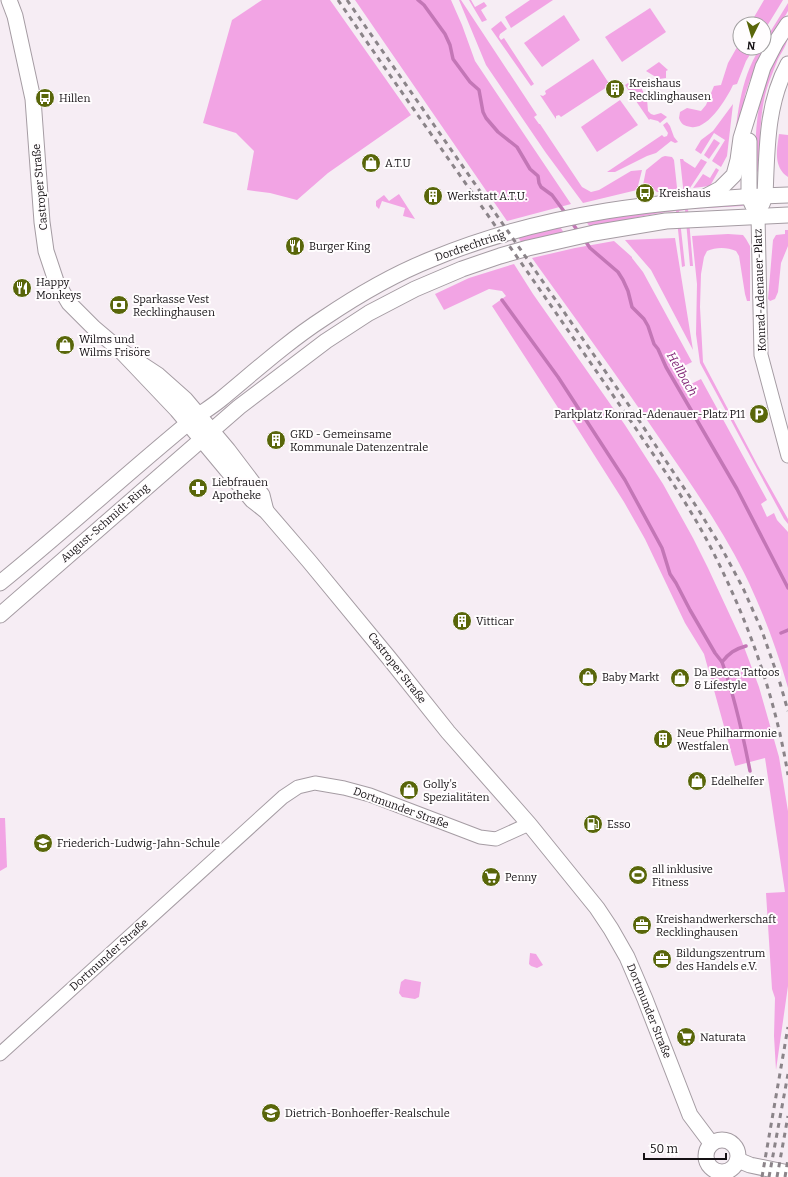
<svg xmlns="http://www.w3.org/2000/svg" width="788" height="1177" viewBox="0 0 788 1177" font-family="Bitter,serif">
<rect width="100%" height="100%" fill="#f6edf4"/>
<!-- green -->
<g fill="#f2a4e4">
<path d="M 262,0 L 330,0 L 411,115 L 328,173 L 297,200 L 270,193 L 247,190 L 254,151 L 236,133 L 203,123 L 232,20 Z"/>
<path d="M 355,0 L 451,0 L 462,25 L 475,61 L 571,204 L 507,221 Z"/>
<path d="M 459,0 L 461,0 L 537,115 L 534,117 L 539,124 L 540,124 L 582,187 L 591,192 L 599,190 L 631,171 L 642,170 L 637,190 L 583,203 L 546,153 L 486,65 Z"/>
<path d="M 469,0 L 471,0 L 475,7 L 484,2 L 487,6 L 481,10 L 487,20 L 482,22 Z"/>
<path d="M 530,0 L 553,0 L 511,28 L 505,17 Z"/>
<path d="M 764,0 L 783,0 L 764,31 L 764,24 L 750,24 Z"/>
<path d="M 788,3 L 788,11 L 765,51 L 750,80 L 745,95 L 736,158 L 733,156 C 737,119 739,81 760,48 L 764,48 L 764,42 Z"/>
<path d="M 650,8 L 666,32 L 622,62 L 605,37 Z"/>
<path d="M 564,15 L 580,40 L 542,67 L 524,43 Z"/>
<path d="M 501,21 L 507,29 L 500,34 L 499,37 L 501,40 L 504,38 L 534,84 L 531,86 L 491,29 Z"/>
<path d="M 788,34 C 788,44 782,51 778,59 C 774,69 770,79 767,88 C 759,115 760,143 760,171 L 755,172 C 755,138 756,105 768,73 C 774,60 781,47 788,34 Z"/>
<path d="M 740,42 L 740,48 L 754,48 L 746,61 L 737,84 L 733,85 C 727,98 708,130 691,127 C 684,126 681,124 679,118 L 680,112 L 687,108 L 701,111 L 706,105 L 714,86 L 721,85 L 728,63 Z"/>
<path d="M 593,59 L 610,85 L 561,117 L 559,115 L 556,116 L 556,119 L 540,95 L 543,96 L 546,94 L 545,91 Z"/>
<path d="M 659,62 L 668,70 L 666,71 L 666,78 L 659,79 L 646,71 Z"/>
<path d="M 636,78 L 647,99 L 648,111 L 651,114 L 654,115 L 661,113 L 667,117 L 660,123 L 658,121 L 650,119 L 649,120 L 625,85 Z"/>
<path d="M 620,100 L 638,125 L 597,152 L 581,127 Z"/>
<path d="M 733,104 L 727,156 L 721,167 L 712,161 L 725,140 L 714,133 L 701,154 L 695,150 L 701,140 L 713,131 Z"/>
<path d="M 667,122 L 670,126 L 674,137 L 678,142 L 675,143 L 671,141 L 656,153 L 647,156 L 615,172 L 607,172 L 662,135 L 664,137 L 667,136 L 668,133 L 663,125 Z"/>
<path d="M 779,134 L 788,135 L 788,177 C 773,167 777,149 779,134 Z"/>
<path d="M 714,139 L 720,143 L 709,159 L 704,155 Z"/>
<path d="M 665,156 L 672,157 L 674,160 L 679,206 L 685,206 L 680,159 L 683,159 L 684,161 L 695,168 L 701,159 L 707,162 L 690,188 L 686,189 L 688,205 L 739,202 L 744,205 L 742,206 L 688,209 L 693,266 L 690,266 L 685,210 L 679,211 L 685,266 L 682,267 L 676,211 C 647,214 619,222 590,227 L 585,220 L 676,207 L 675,192 L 657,192 L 652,188 L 642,190 L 646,170 L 662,157 Z"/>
<path d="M 716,168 L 719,170 L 710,186 L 693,188 L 703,174 L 710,178 Z"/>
<path d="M 399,194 L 415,219 L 403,216 L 405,208 L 382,201 L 379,209 L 376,206 L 376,201 L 384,195 L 389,201 Z"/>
<path d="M 559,225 L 564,233 L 522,243 L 517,236 Z"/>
<path d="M 785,230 L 788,230 L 788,246 L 781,263 L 778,292 L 775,299 L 770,301 L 768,299 L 773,240 L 776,235 L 785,234 Z"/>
<path d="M 728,234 L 743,235 L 746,239 L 750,246 L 750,301 L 747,301 L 745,294 L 739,256 L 736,251 C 727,247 716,247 707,251 L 704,257 L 701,274 L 700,307 L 703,362 L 758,466 L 788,519 L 788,524 L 784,519 L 700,363 L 696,334 L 697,284 L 692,236 Z"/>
<path d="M 675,238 L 693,350 L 651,270 L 625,240 Z"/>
<path d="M 614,241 L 632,257 L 632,258 L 643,272 L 692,362 L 682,367 L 691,384 L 701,379 L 767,500 L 761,504 L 767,517 L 774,513 L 777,520 L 788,532 L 788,688 C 778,653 765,617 749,583 C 726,534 691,484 660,439 C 619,378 575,318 532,258 L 575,248 Z"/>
<path d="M 514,264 L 533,294 L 625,425 L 663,484 L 693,538 L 708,568 L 741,639 L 759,687 L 779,757 L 788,811 L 788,986 L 776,1070 L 774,1036 L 775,998 L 772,989 L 766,893 L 785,892 L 765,758 L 735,766 L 704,654 L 685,623 L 645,539 L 624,502 L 572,420 L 566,420 L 492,306 L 506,296 L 502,291 L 489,289 L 444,310 L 435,294 L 469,278 Z"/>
<path d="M 0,818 L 5,818 L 7,867 L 0,871 Z"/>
<path d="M 530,953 L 536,954 L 543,965 L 537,968 L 531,966 L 529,964 Z"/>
<path d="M 405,979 L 421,982 L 419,997 L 415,999 L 402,997 L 399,993 L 401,982 Z"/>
</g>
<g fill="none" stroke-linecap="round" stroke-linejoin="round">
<!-- stream -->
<g stroke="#c376b6" stroke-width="3.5">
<path d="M 418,0 L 424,5 L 445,34 L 450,45 L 453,59 L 470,82 L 479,90 L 483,112 L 486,118 L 498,132 L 517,147 L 530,169 L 538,176 L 539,183 L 541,187 L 552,195 L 566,214"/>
<path d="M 571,221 L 579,233"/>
<path d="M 584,239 L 590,248 L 618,272 L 623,280 L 628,291 L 632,307 L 644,319 L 648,326 L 654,344 L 658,349 L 666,367 L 737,489 L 788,588"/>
<path d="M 502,300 L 558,377 L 625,480 L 662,548 L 670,574 L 676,583 L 690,610 L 715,653 L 722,662"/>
<path d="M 781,633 L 788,630"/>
<path d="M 746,646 C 735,649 729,653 722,662 C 735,697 743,735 750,771"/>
</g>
<!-- tertiary casing -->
<g stroke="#a59ca3" stroke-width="15">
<g id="tertiary">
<path d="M 758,216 L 761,355 L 788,456"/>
<path d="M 0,1054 L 283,797 L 298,787 L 315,783 L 344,788 L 370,795 L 480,837 L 496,839 L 529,824"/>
</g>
</g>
<!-- secondary casing -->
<g stroke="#a59ca3" stroke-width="17">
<g id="secondary">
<path d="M 9,0 L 15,16 L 33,99 L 42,222 L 46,251 L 56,281 L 69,303 L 94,328 L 120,350 L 158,375 L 185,399 L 228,450 L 262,495 L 266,511"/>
<path d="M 749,141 L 749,197 L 753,206"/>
<path d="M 703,198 L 720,189 L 734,175 L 738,160 L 741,138 L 763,67 L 776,42 L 788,24"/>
<path d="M 762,204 L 765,196 C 767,151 766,104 788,64"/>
<path d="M 120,350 L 177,410 L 252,500 L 266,511 L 309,561 L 389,658 L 448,732 L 529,824 L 597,908 L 611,929 L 627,957 L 645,999 L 690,1115 L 711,1143"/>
<path d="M 0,583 C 64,531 124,476 187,424 C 198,415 210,408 220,400 C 254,372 287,342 324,318 C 358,295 394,274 432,259 C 545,212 667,199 788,195"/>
<path d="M 0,615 L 239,407 L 326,341 L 369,313 L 415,289 L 462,269 L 500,256 L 528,248 L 594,233 L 666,221 L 788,215"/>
<circle cx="722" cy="1156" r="16"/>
<path d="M 738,1160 L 750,1165 L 788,1173"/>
</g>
</g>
<!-- tertiary -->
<use href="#tertiary" stroke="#fff" stroke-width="13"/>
<!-- secondary -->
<use href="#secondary" stroke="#fff" stroke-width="15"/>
<!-- rail -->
<g stroke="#8b8489" stroke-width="3" stroke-dasharray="5 5" stroke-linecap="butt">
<path d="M 338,0 C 410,105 484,209 556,313 C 587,358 618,402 649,448 C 671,480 693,513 711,548 C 748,620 775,696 788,775"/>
<path d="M 347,0 L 628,404 L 698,509 L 721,547 L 743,588 L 762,631 L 780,683 L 788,711"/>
<path d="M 762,1177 L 788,1027"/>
<path d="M 769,1177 L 788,1074"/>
<path d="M 777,1177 L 788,1116"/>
<path d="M 785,1177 L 788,1159"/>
</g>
</g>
<!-- icons -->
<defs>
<g id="building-disc" transform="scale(1)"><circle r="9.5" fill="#59660a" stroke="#fffdfe"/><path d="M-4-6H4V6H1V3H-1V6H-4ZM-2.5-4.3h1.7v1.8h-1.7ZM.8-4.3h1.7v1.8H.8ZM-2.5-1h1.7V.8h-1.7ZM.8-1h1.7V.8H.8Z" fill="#fff"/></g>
<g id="bus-disc" transform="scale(1)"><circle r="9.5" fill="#59660a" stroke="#fffdfe"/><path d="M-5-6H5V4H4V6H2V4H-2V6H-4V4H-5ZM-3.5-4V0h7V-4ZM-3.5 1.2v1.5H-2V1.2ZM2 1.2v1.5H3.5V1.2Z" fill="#fff"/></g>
<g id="shop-disc" transform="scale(1)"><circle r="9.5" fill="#59660a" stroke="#fffdfe"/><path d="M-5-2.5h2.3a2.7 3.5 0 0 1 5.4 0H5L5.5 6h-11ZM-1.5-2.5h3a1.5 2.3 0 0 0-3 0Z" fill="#fff"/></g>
<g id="restaurant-disc" transform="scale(1)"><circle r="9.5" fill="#59660a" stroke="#fffdfe"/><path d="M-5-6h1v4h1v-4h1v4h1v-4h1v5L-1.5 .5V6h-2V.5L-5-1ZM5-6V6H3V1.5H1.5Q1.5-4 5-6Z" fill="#fff"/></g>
<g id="bank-disc" transform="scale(1)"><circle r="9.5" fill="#59660a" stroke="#fffdfe"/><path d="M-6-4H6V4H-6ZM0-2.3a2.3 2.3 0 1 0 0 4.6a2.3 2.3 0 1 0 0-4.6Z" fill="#fff"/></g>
<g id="parking-disc" transform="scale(1)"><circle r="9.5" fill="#59660a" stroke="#fffdfe"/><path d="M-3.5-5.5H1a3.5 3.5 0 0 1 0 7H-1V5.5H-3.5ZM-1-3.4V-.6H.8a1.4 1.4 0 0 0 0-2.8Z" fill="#fff"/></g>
<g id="pharmacy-disc" transform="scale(1)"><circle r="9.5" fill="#59660a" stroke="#fffdfe"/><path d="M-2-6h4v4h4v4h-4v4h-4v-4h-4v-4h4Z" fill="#fff"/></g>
<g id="fuel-disc" transform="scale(1)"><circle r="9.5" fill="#59660a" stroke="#fffdfe"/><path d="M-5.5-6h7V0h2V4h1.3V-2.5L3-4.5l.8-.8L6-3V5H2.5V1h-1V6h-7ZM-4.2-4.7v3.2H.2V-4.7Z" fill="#fff"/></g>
<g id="school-disc" transform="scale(1)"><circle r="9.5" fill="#59660a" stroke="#fffdfe"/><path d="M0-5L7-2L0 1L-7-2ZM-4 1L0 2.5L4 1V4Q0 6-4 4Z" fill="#fff"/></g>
<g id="stadium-disc" transform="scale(1)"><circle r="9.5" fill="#59660a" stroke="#fffdfe"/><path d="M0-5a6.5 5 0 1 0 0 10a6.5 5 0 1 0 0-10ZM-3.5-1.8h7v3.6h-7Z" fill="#fff"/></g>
<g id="supermarket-disc" transform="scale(1)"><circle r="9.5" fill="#59660a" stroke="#fffdfe"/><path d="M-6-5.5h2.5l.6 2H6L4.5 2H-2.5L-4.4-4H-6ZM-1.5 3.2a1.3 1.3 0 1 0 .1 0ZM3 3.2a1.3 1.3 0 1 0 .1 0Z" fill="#fff"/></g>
<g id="office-disc" transform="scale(1)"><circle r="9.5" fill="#59660a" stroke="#fffdfe"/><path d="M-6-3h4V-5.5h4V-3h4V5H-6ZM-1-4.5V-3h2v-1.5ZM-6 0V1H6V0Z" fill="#fff"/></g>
</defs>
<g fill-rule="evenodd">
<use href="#building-disc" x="615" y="89"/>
<use href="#bus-disc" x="45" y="98"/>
<use href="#shop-disc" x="371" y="163"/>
<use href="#bus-disc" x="645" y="193"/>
<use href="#building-disc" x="433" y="196"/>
<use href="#restaurant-disc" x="295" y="246"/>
<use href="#restaurant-disc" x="22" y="288"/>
<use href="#bank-disc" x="119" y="305"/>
<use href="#shop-disc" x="65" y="345"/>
<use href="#parking-disc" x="759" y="414"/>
<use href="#building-disc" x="276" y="440"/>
<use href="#pharmacy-disc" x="198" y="488"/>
<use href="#building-disc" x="462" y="621"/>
<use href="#shop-disc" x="588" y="677"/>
<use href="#shop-disc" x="680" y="678"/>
<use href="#building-disc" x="663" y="739"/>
<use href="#shop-disc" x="697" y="781"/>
<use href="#shop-disc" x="409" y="790"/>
<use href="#fuel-disc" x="593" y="824"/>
<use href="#school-disc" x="43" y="843"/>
<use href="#stadium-disc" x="638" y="875"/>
<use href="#supermarket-disc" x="491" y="877"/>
<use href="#office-disc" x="642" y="925"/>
<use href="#office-disc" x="662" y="959"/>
<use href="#supermarket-disc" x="686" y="1037"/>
<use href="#school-disc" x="271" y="1113"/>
</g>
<g text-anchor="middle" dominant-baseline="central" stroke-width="4" stroke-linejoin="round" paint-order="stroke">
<!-- poi labels -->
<g font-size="11" fill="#151114" stroke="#fffdfe" text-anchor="start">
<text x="629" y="83">Kreishaus<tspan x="629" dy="13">Recklinghausen</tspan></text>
<text x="59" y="98">Hillen</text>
<text x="385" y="163">A.T.U</text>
<text x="659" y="193">Kreishaus</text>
<text x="447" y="196">Werkstatt A.T.U.</text>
<text x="309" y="246">Burger King</text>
<text x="36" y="282">Happy<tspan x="36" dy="13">Monkeys</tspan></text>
<text x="133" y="299">Sparkasse Vest<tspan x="133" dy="13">Recklinghausen</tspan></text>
<text x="79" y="339">Wilms und<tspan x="79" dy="13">Wilms Frisöre</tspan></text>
<text x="745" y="414" text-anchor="end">Parkplatz Konrad-Adenauer-Platz P11</text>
<text x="290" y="434">GKD - Gemeinsame<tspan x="290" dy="13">Kommunale Datenzentrale</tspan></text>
<text x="212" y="482">Liebfrauen<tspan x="212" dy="13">Apotheke</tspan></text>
<text x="476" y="621">Vitticar</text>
<text x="694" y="672">Da Becca Tattoos<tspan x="694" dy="13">&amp; Lifestyle</tspan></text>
<text x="602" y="677">Baby Markt</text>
<text x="677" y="733">Neue Philharmonie<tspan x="677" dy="13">Westfalen</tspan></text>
<text x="711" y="781">Edelhelfer</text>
<text x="423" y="784">Golly's<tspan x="423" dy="13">Spezialitäten</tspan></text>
<text x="607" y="824">Esso</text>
<text x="57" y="843">Friederich-Ludwig-Jahn-Schule</text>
<text x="652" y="869">all inklusive<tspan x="652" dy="13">Fitness</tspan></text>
<text x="505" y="877">Penny</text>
<text x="656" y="919">Kreishandwerkerschaft<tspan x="656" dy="13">Recklinghausen</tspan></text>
<text x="676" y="953">Bildungszentrum<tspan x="676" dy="13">des Handels e.V.</tspan></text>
<text x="700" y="1037">Naturata</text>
<text x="285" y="1113">Dietrich-Bonhoeffer-Realschule</text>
</g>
<!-- street labels -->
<g font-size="11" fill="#151114" stroke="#fffdfe">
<text transform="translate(40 187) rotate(-95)">Castroper Straße</text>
<text transform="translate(470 246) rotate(-19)">Dordrechtring</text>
<text transform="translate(760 290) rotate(-92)">Konrad-Adenauer-Platz</text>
<text transform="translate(105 523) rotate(-41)">August-Schmidt-Ring</text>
<text transform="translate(397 668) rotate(52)">Castroper Straße</text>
<text transform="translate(401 808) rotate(20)">Dortmunder Straße</text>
<text transform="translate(109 955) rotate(-42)">Dortmunder Straße</text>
<text transform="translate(649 1011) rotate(68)">Dortmunder Straße</text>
</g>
<!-- water labels -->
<g font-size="12" font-style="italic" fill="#7f2374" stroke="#fffdfe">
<text transform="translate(682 374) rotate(60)">Hellbach</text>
</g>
</g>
<!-- north arrow -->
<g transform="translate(752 36) rotate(185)"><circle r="19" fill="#fffdfe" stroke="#a19fa0"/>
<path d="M0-3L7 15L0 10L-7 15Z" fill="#59660a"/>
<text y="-6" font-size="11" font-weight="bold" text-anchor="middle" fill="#151114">N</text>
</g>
<!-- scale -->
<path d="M644 1153v6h82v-6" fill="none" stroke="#151114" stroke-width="2"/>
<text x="650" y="1153" font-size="12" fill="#151114" stroke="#fffdfe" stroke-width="3" paint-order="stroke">50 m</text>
</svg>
